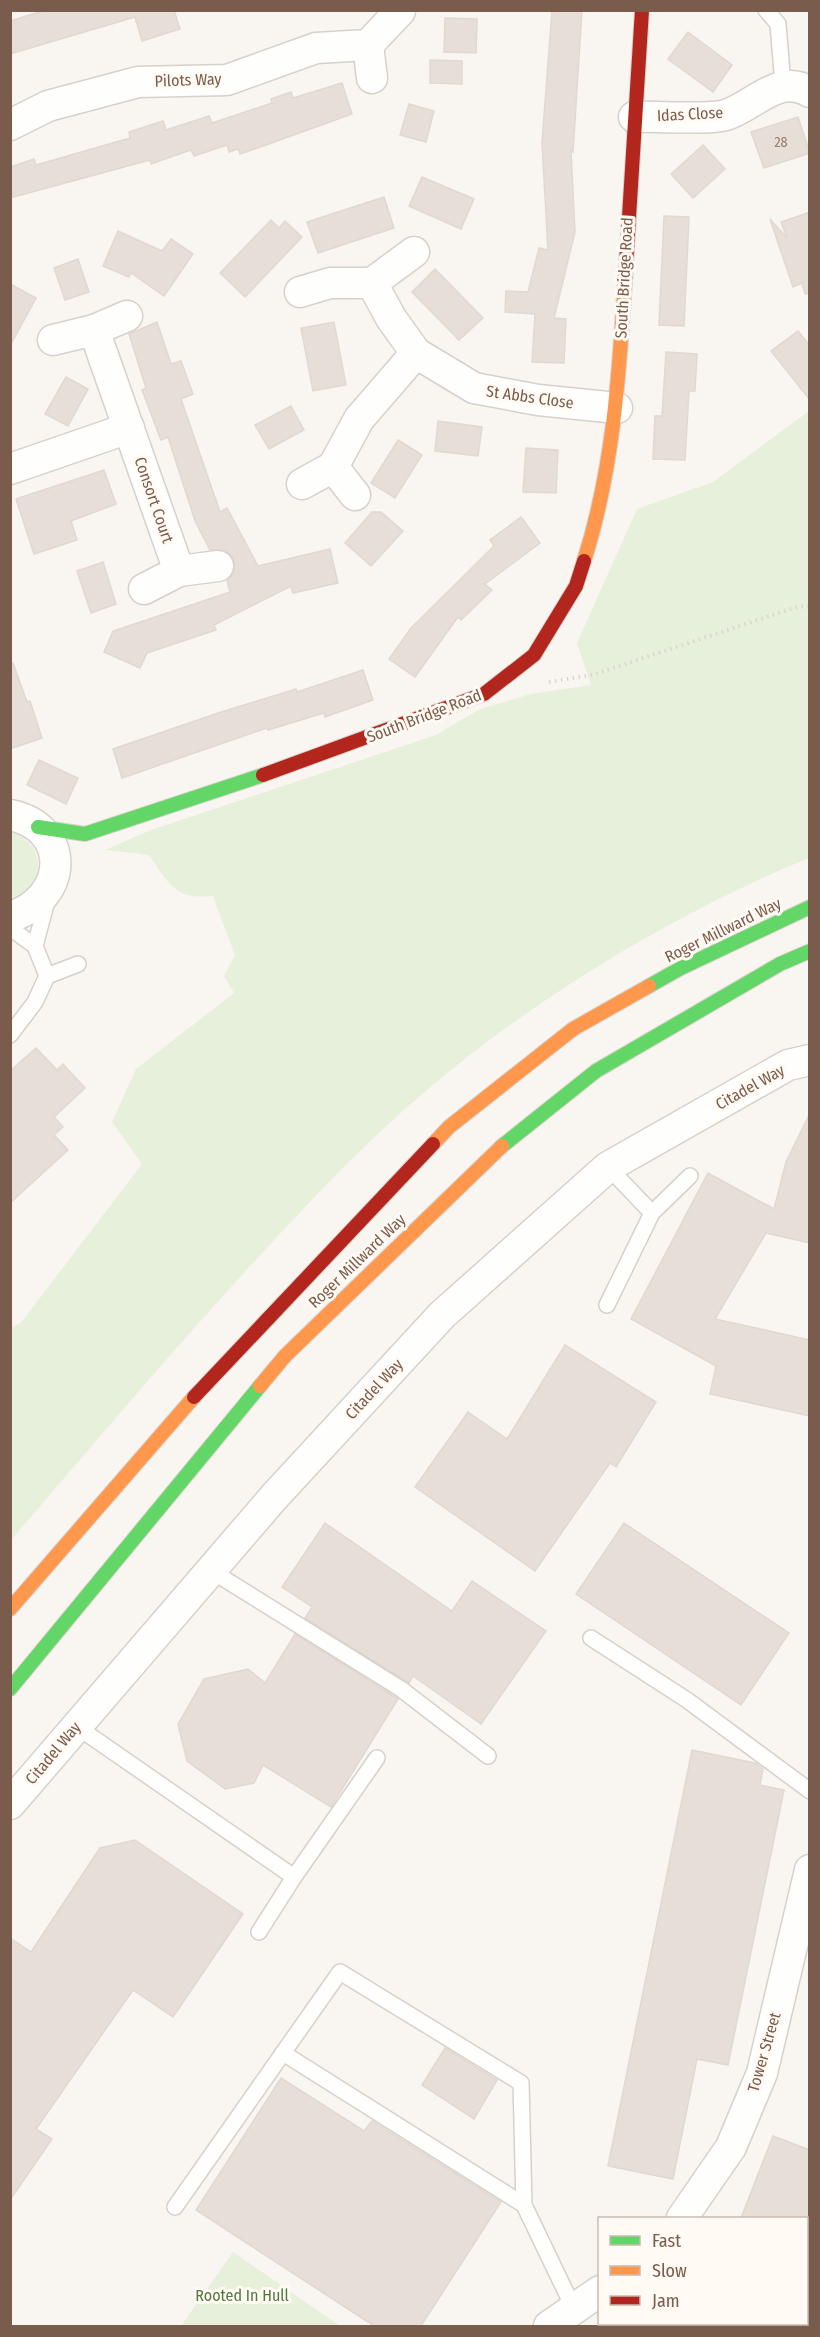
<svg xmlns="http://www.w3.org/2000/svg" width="820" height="2337" viewBox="0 0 820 2337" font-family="'Fira Sans Condensed',sans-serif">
<rect width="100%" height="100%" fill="#f9f5f0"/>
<!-- green -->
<g fill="#e7f0db">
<path d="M 809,411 L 809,858 C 677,912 536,997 427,1090 C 365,1142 308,1203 253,1263 C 170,1353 91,1447 11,1540 L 11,1327 L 20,1324 L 142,1164 L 112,1122 L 136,1069 L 234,993 L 224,976 L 235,955 L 213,896 C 175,900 169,884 149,855 L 105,850 L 151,830 L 436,735 L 480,709 L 531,694 L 591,685 L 577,643 L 637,509 L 713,482 Z"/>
<path d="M 10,832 C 47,842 47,889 11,900 Z"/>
<path d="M 233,2252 L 340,2326 L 181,2326 Z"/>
</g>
<!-- building -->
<g fill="#e6ded7" stroke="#e2d8d2" stroke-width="1.5">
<path d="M 45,10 L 174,10 L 180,29 L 142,41 L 135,17 L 10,54 L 10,21 Z"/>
<path d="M 552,10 L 582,10 L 573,152 L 571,151 L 575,232 L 554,318 L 566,319 L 564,363 L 532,362 L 535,314 L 505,312 L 506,291 L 528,292 L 539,248 L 548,250 L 542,143 Z"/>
<path d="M 445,18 L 477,19 L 476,53 L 444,52 Z"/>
<path d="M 688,32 L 732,65 L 713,92 L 668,59 Z"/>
<path d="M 430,60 L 462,61 L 462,84 L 430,83 Z"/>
<path d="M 342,83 L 352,114 L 266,145 L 240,154 L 238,149 L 229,152 L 227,145 L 194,156 L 191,150 L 151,164 L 150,160 L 10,198 L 10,167 L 34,159 L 36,165 L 130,138 L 129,132 L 163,121 L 166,130 L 209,116 L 212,123 L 272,103 L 271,99 L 291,92 L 293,98 Z"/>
<path d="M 409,104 L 434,111 L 426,142 L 400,135 Z"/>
<path d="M 798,117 L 810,153 L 764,168 L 751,132 Z"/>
<path d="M 703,145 L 725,169 L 693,198 L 671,174 Z"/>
<path d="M 422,177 L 474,199 L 461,229 L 409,206 Z"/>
<path d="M 384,197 L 394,228 L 318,253 L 307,222 Z"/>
<path d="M 810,212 L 810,293 L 805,294 L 802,283 L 793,287 L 770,219 L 787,238 L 781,222 Z"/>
<path d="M 664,216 L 689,217 L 684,326 L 659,325 Z"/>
<path d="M 271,220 L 279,228 L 285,221 L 302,237 L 245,297 L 220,273 Z"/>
<path d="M 118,231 L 162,251 L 171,239 L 193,254 L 164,296 L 131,273 L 129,277 L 103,266 Z"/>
<path d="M 78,259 L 89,292 L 65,300 L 54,268 Z"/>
<path d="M 435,269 L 483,318 L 459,340 L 412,292 Z"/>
<path d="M 10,284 L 36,298 L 10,346 Z"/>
<path d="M 157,322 L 171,364 L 181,361 L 193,394 L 181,399 L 220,512 L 227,508 L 258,566 L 330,549 L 338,583 L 293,593 L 291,586 L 214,625 L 216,630 L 147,653 L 140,668 L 104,652 L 113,631 L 230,592 L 227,581 L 234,573 L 235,564 L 232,556 L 225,550 L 210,550 L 195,521 L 168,437 L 161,440 L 142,390 L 146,388 L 129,334 Z"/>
<path d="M 334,322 L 346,385 L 313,391 L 301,328 Z"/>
<path d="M 798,331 L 810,346 L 810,400 L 771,351 Z"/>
<path d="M 666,352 L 697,354 L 695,391 L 689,391 L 685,460 L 653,459 L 655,416 L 662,416 Z"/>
<path d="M 66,377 L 88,389 L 68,426 L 45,414 Z"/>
<path d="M 291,406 L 304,430 L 269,449 L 255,425 Z"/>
<path d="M 438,421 L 482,427 L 478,456 L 435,451 Z"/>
<path d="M 398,440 L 422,455 L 395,498 L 371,483 Z"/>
<path d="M 526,448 L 558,450 L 556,493 L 523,492 Z"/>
<path d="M 104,470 L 116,504 L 71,521 L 77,540 L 34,554 L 16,499 Z"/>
<path d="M 372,512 L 381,512 L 403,531 L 371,566 L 345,543 Z"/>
<path d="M 521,517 L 540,543 L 485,584 L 492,590 L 461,620 L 458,617 L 415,677 L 389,659 L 411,628 L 494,546 L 490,540 Z"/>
<path d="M 103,562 L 116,604 L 91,613 L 77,571 Z"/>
<path d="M 10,663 L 13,663 L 27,702 L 30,701 L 42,738 L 10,749 Z"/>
<path d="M 363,670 L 373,700 L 325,717 L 324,713 L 268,730 L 267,728 L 122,778 L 113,749 L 218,713 L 296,689 L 297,692 Z"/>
<path d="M 39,760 L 78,778 L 66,804 L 27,785 Z"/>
<path d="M 36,1048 L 57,1070 L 63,1064 L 85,1088 L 54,1117 L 63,1127 L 54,1135 L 68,1150 L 10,1203 L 10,1071 Z"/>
<path d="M 810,1113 L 810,1243 L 766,1233 L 715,1319 L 810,1340 L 810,1416 L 710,1394 L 716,1366 L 631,1319 L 708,1173 L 774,1209 L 786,1162 Z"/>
<path d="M 565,1345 L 656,1402 L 616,1467 L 610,1463 L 535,1571 L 415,1487 L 468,1412 L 507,1439 Z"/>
<path d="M 325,1523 L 452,1611 L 472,1581 L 546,1631 L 481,1724 L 413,1676 L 409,1683 L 305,1618 L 312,1607 L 282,1587 Z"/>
<path d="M 624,1523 L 789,1633 L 741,1705 L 576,1594 Z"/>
<path d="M 295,1634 L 398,1699 L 331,1807 L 263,1765 L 254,1783 L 225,1789 L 187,1761 L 178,1724 L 204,1679 L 248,1669 L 265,1683 Z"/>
<path d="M 692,1750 L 755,1763 L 763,1769 L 760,1785 L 784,1790 L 728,2065 L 697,2059 L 673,2179 L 608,2166 Z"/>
<path d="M 135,1840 L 243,1914 L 173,2017 L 133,1990 L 36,2129 L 52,2139 L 10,2200 L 10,1938 L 31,1952 L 100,1848 Z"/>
<path d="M 445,2048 L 497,2080 L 474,2119 L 422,2085 Z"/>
<path d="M 281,2078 L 364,2131 L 372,2121 L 501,2202 L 421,2326 L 374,2326 L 196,2210 Z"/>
<path d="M 773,2136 L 810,2150 L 810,2218 L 741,2218 Z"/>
</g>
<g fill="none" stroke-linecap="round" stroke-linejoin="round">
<!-- lane casing -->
<g stroke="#d7d1cb" stroke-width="18">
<g id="lane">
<path d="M 766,10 L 778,24 L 783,85"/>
<path d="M 10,928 L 35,946 L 47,976"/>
<path d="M 35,946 L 48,897"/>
<path d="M 10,1035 L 35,1002 L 47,976 L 78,964"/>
<path d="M 652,1213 L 690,1176"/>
<path d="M 607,1305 L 652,1213 L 608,1167"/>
<path d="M 210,1570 L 401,1689 L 488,1756"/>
<path d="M 591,1638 L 687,1700 L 810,1791"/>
<path d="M 76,1726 L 294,1877 L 259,1932"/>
<path d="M 294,1877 L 377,1758"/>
<path d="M 524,2205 L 521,2083 L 340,1972 L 283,2053 L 524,2205 L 574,2309"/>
<path d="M 175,2207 L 283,2053"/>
</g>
</g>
<!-- street casing -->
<g stroke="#d7d1cb" stroke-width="33">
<g id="street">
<path d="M 368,45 L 372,78"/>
<path d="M 634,117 C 654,116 711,120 726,115 C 756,105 778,73 810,92"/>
<path d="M 10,125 L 48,106 L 138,82 L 227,80 L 316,48 L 368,45 L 400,11"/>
<path d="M 372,283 L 391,318 L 416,353 L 474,388 L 538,400 L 617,408"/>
<path d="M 300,292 L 330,283 L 372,283 L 414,252"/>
<path d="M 94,330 L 179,571"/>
<path d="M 53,340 L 94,330 L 127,316"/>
<path d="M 333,467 L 359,419 L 416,353"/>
<path d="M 10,469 L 129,428"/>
<path d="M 302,484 L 333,467 L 355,495"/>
<path d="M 144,589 L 179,571 L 218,566"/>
<path d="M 10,815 C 71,827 70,898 10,917"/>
<path d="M 10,1804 L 274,1497 L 442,1315 L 608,1167 L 788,1065 L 810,1060"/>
<path d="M 682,2218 L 731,2147 L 762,2073 L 810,1870"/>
<path d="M 549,2326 L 600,2291"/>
</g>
</g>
<!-- fast casing -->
<g stroke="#d9d2cb" stroke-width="16">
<g id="fast">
<path d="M 38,827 L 85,834 L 263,775"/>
<path d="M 649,986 L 681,968 L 810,907"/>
<path d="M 502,1146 L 596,1071 L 780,964 L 810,951"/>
<path d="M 10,1689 L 260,1386"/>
</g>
</g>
<!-- slow casing -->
<g stroke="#d9d2cb" stroke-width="16">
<g id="slow">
<path d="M 584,561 C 613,470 619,377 625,281"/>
<path d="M 433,1144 L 449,1127 L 573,1029 L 649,986"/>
<path d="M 260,1386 L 285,1356 L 502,1146"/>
<path d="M 10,1609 L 194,1397"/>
</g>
</g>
<!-- jam casing -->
<g stroke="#d9d2cb" stroke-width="16">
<g id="jam">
<path d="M 625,281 L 642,10"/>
<path d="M 263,775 L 484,694 L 534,655 L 576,586 L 584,561"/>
<path d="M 194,1397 L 433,1144"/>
</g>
</g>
<!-- path -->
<path stroke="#dcd5d0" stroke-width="4" stroke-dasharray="1.5 4.5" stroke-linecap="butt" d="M 549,682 L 592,675 L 797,607 L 810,606"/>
<!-- lane -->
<use href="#lane" stroke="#fefefd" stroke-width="15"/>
<!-- street -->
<use href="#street" stroke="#fefefd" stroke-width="30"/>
<!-- fast -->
<use href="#fast" stroke="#63d668" stroke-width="14"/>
<!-- slow -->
<use href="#slow" stroke="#ff974d" stroke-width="14"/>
<!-- jam -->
<use href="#jam" stroke="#b3261e" stroke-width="14"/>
</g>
<g text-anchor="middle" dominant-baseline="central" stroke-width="6" stroke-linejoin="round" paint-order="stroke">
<!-- number labels -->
<g font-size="14" fill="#977e72">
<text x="781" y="142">28</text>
</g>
<!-- street labels -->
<g font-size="16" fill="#7a5c4d" stroke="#fffaf3">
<text transform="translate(188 80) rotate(-2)">Pilots Way</text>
<text transform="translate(690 114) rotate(-3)">Idas Close</text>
<text transform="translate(624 278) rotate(-87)">South Bridge Road</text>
<text transform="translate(530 397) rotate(8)">St Abbs Close</text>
<text transform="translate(154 500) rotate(71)">Consort Court</text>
<text transform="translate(424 716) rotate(-21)">South Bridge Road</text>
<text transform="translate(723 930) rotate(-26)">Roger Millward Way</text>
<text transform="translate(750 1087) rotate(-29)">Citadel Way</text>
<text transform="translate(357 1261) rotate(-44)">Roger Millward Way</text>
<text transform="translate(374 1389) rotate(-47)">Citadel Way</text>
<text transform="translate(53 1753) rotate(-50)">Citadel Way</text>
<text transform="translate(764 2052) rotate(-74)">Tower Street</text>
</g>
<!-- park labels -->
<g font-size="16" fill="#537a41" stroke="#fffaf3">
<text x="242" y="2295">Rooted In Hull</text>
</g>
</g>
<!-- border -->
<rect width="820" height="2337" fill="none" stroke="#7a5c4d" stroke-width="24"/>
<!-- legend -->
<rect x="598" y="2217" width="210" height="108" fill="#fffaf3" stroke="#cabbb1" stroke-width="1.5"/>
<rect x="610" y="2236" width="30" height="9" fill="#63d668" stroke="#cabbb1" stroke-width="1.5"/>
<text x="652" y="2247" font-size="18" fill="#7a5c4d">Fast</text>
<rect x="610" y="2266" width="30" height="9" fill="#ff974d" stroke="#cabbb1" stroke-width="1.5"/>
<text x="652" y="2277" font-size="18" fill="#7a5c4d">Slow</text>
<rect x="610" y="2296" width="30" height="9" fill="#b3261e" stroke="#cabbb1" stroke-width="1.5"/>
<text x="652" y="2307" font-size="18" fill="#7a5c4d">Jam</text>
</svg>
